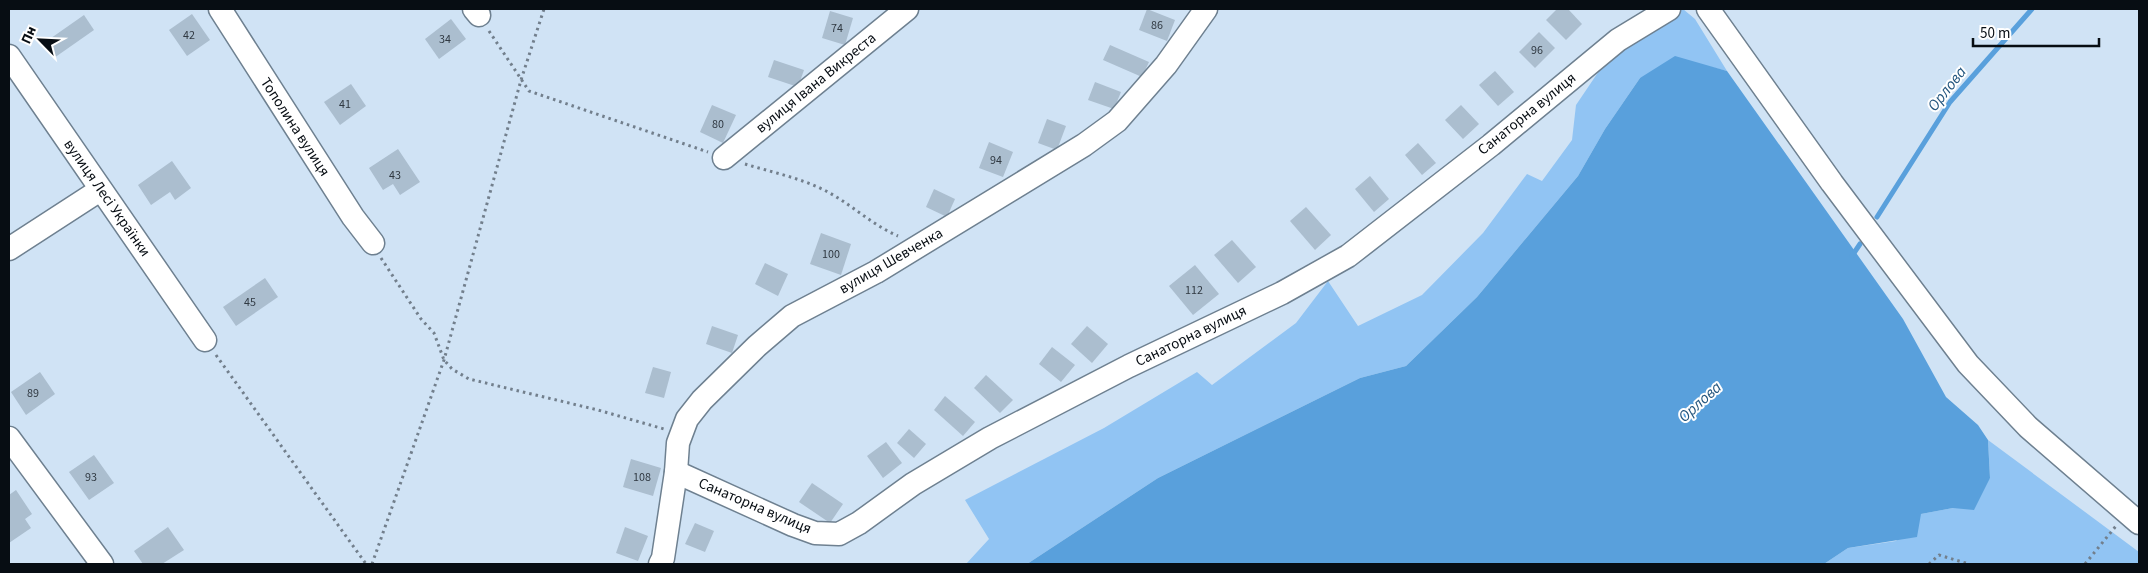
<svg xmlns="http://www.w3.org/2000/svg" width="2148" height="573" viewBox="0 0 2148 573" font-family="'Source Sans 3',sans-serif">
<rect width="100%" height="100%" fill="#d0e3f5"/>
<!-- green -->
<g fill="#91c4f3">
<path d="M 1683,9 L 1695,19 L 1727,71 L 1707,66 L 1640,78 L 1605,129 L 1578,176 L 1477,297 L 1406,366 L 1360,378 L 1158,478 L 1027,564 L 966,564 L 989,539 L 965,500 L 1104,428 L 1197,372 L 1212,385 L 1296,323 L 1328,281 L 1358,326 L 1422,295 L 1483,233 L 1527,174 L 1542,181 L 1572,140 L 1576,105 L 1599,71 L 1660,16 Z"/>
<path d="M 1988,440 L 2139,552 L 2139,564 L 1824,564 L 1848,548 L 1896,541 L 1921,514 L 1953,508 L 1990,478 Z"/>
</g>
<!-- water -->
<path fill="#59a0dc" d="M 1675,56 L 1727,71 L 1903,319 L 1946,397 L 1978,425 L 1988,440 L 1990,478 L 1974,510 L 1953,508 L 1921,514 L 1917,537 L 1848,548 L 1824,564 L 1027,564 L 1158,478 L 1360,378 L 1406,366 L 1477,297 L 1578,176 L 1605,129 L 1640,78 Z"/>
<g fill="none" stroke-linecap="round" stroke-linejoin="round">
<!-- stream -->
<g stroke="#59a0dc" stroke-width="5">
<path d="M 1877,217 L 1950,102 L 2032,9"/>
<path d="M 1852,256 L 1860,244"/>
</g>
</g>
<!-- building -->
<g fill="#abbecf">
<path d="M 1147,9 L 1175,20 L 1167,41 L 1139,30 Z"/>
<path d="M 1557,9 L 1568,9 L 1582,24 L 1566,40 L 1546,20 Z"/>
<path d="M 830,11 L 853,18 L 845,45 L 822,38 Z"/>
<path d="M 192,14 L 210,40 L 187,56 L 169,30 Z"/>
<path d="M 84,15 L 94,30 L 54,58 L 44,43 Z"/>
<path d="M 451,19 L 466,39 L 439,59 L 425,39 Z"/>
<path d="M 1539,32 L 1555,48 L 1535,68 L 1519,52 Z"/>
<path d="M 1110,45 L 1149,62 L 1142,77 L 1103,60 Z"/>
<path d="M 774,60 L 804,70 L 798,87 L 768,77 Z"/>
<path d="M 1495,71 L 1514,92 L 1498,106 L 1479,85 Z"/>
<path d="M 1095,82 L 1121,92 L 1114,109 L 1088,100 Z"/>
<path d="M 351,84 L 366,106 L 340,125 L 324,102 Z"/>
<path d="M 712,105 L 736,115 L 723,143 L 700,132 Z"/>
<path d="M 1461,105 L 1479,124 L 1463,139 L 1445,120 Z"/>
<path d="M 1047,119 L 1066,126 L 1057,150 L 1038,143 Z"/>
<path d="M 989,142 L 1013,152 L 1003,177 L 979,168 Z"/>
<path d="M 1418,143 L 1436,163 L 1422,175 L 1405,155 Z"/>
<path d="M 398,149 L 420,182 L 400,195 L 393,184 L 383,190 L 369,168 Z"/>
<path d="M 172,161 L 191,188 L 175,200 L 170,192 L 151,205 L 138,185 Z"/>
<path d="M 1370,176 L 1389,199 L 1374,212 L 1355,189 Z"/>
<path d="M 934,189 L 955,199 L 947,217 L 926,207 Z"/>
<path d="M 1306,207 L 1331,235 L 1315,250 L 1290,221 Z"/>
<path d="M 821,233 L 851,244 L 841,275 L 810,264 Z"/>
<path d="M 1232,240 L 1256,267 L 1238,283 L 1214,255 Z"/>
<path d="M 765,263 L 788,274 L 778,296 L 755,284 Z"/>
<path d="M 1195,265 L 1219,294 L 1193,315 L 1169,286 Z"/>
<path d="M 265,278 L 278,297 L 236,326 L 223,307 Z"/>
<path d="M 712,326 L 738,335 L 732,353 L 706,344 Z"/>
<path d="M 1087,326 L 1108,344 L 1092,363 L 1071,344 Z"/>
<path d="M 1052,347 L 1075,365 L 1061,382 L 1039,364 Z"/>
<path d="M 653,367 L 671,372 L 664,398 L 645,393 Z"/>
<path d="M 40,372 L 55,394 L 26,415 L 11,392 Z"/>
<path d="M 986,375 L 1013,400 L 1000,413 L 974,388 Z"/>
<path d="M 945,396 L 975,422 L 963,436 L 934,410 Z"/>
<path d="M 909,429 L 926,444 L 914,458 L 897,443 Z"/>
<path d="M 886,442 L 902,463 L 883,478 L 867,456 Z"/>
<path d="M 94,455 L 114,483 L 89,500 L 69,472 Z"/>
<path d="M 631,459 L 661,468 L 653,496 L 623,487 Z"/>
<path d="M 812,483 L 843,504 L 830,523 L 799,502 Z"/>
<path d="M 16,490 L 32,514 L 25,519 L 31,528 L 9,543 L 9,495 Z"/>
<path d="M 695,523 L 714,531 L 705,552 L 685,544 Z"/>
<path d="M 168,527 L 184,550 L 162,564 L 143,564 L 134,551 Z"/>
<path d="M 625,527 L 648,536 L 638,561 L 616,553 Z"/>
</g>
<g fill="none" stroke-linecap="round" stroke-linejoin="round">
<!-- minor casing -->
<g stroke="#6e8090" stroke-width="25">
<g id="minor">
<path d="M 220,9 L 353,217 L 373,243"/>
<path d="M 474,9 L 479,15"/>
<path d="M 1708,9 L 1832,183 L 1968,364 L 2028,427 L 2139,523"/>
<path d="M 9,56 L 205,340"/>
<path d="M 724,158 L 907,9"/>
<path d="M 9,249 L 100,190"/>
<path d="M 9,438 L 102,564"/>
<path d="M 676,472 L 793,525 L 815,533 L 839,534 L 859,523 L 913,484 L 990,438 L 1129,366 L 1282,293 L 1348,256 L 1491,145 L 1618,40 L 1669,9"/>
<path d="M 660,564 L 663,558 L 676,472 L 678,443 L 687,419 L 702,400 L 757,346 L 792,316 L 876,272 L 1084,145 L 1117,121 L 1166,65 L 1206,9"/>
</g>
</g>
<!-- path -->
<g stroke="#727f8c" stroke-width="3" stroke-dasharray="2.5 4" stroke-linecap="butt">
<path d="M 489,31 L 529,91 L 708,152"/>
<path d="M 745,164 C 771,172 801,178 826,191 C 851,204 872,225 898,236"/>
<path d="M 381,258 L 421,319 L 434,333 L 444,360 L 452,369 L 469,379 L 598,410 L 664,429"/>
<path d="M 216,355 L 366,564"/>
<path d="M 372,564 L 444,360 L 521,80 L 544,9"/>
<path d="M 1929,564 L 1939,555 L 1969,564"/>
<path d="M 2085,564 L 2116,526"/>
</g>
<!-- minor -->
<use href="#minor" stroke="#fff" stroke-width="22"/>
</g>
<g text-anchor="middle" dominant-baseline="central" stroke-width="4" stroke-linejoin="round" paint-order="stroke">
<!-- number labels -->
<g font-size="12" fill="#303942">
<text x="1157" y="25">86</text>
<text x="837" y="28">74</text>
<text x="189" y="35">42</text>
<text x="445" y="39">34</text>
<text x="1537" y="50">96</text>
<text x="345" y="104">41</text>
<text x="718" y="124">80</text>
<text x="996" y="160">94</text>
<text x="395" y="175">43</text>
<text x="831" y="254">100</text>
<text x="1194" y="290">112</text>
<text x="250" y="302">45</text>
<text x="33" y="393">89</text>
<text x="91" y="477">93</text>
<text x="642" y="477">108</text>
</g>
<!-- street labels -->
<g font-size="15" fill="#070d13" stroke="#fff">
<text transform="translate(816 83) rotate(-39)">вулиця Івана Викреста</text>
<text transform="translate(1527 114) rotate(-39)">Санаторна вулиця</text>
<text transform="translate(295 127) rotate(57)">Тополина вулиця</text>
<text transform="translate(107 198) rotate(55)">вулиця Лесі Українки</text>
<text transform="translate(891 261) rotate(-30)">вулиця Шевченка</text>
<text transform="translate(1191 336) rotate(-26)">Санаторна вулиця</text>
<text transform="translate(755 506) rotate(23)">Санаторна вулиця</text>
</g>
<!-- water labels -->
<g font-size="16" font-style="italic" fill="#23557e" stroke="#fff">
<text transform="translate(1947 89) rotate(-52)">Орлова</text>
<text transform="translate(1700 402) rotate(-42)">Орлова</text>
</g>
</g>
<!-- border -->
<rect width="2148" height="573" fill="none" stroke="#070d13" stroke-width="20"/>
<!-- north arrow -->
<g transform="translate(40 40) rotate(294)" stroke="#ffffff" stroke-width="4" paint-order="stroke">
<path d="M0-4L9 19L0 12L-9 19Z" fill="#070d13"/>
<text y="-8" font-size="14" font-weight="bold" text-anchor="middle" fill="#070d13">Пн</text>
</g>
<!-- scale -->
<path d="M1973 38v8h126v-8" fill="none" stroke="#070d13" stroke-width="2.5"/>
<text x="1980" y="38" font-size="15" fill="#070d13" stroke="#ffffff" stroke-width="4" paint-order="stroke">50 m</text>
</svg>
